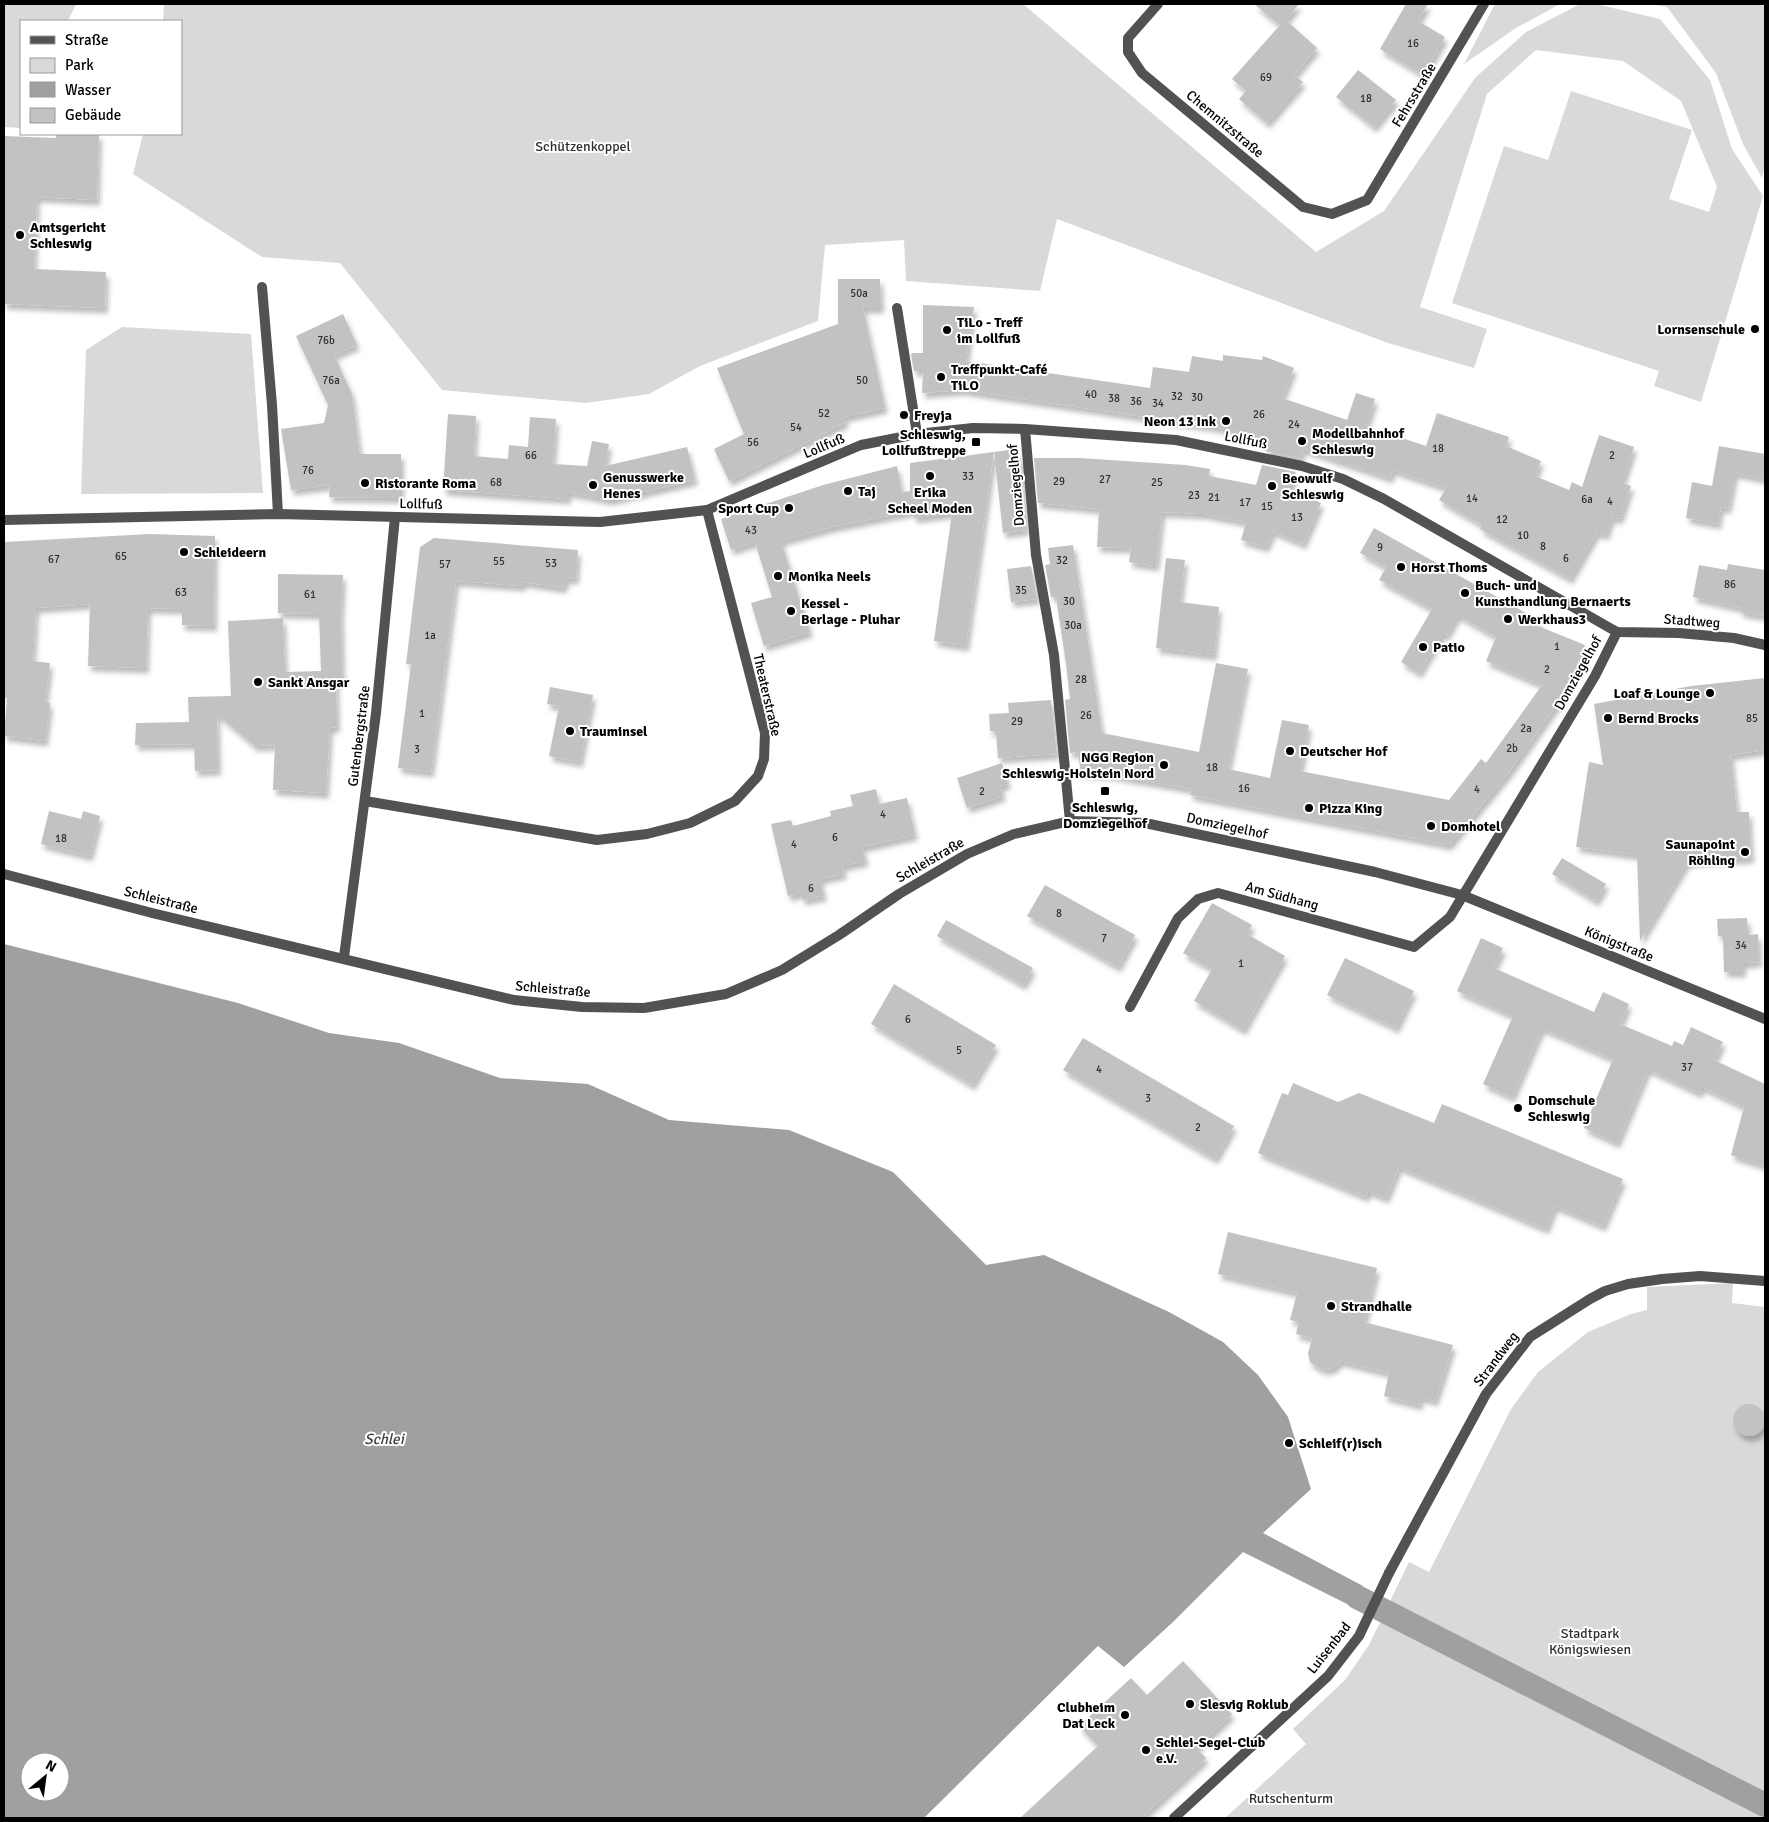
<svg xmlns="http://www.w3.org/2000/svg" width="1769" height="1822" viewBox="0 0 1769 1822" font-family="Signika,sans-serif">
<defs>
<filter id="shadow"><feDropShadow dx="3" dy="5.5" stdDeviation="2.5" flood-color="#0004"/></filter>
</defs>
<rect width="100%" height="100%" fill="#fff"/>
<!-- green -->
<g fill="#d9d9d9">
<path d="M 4,4 L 76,4 L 68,21 L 21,21 L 21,128 L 4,127 Z"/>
<path d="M 164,4 L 1023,4 L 1316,252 L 1384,211 L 1475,78 L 1526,32 L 1580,4 L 1596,4 L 1660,19 L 1710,80 L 1732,149 L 1763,196 L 1701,402 L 1654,386 L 1659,371 L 1452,303 L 1504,146 L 1548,160 L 1571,91 L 1692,130 L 1669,199 L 1709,212 L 1717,187 L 1681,101 L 1623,61 L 1536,50 L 1487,94 L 1420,307 L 1487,329 L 1474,368 L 1388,343 L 1057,219 L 1040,291 L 906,281 L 904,240 L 825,245 L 818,321 L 700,366 L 649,394 L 586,403 L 442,390 L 340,263 L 262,257 L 133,174 L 143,134 L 181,134 L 181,21 L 163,21 Z"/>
<path d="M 1495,4 L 1560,4 L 1516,28 L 1464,64 Z"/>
<path d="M 1652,4 L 1765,4 L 1765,165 L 1762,178 L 1743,144 L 1716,73 L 1667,7 Z"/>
<path d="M 122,327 L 251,334 L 263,493 L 81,494 L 86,350 Z"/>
<path d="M 1733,1283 L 1732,1303 L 1765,1307 L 1765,1818 L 1225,1818 L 1306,1744 L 1293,1729 L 1345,1680 L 1369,1645 L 1409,1562 L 1429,1572 L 1511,1409 L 1538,1372 L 1588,1332 L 1631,1314 L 1647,1310 L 1647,1287 Z"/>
</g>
<!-- water -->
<path fill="#a0a0a0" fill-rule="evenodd" d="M 4,944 L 238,1003 L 329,1033 L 399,1043 L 500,1078 L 588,1084 L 669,1120 L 789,1130 L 893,1172 L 986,1265 L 1044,1255 L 1169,1312 L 1223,1342 L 1258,1375 L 1288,1417 L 1311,1489 L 1263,1533 L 1363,1586 L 1351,1606 L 1243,1552 L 1174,1621 L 1124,1667 L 1098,1646 L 924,1818 L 4,1818 ZM 30,1762 L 60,1762 L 60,1792 L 30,1792 Z"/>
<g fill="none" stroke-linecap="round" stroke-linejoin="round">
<!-- canal -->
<path stroke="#a0a0a0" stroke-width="24" d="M 1357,1597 L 1765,1805"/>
</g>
<!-- building -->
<g fill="#c2c2c2" filter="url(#shadow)">
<path d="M 1254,4 L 1299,4 L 1286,20 L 1317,48 L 1294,75 L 1303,82 L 1267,123 L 1239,99 L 1246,91 L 1232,79 L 1280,25 Z"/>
<path d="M 1406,4 L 1428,4 L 1418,21 L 1445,37 L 1423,75 L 1380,49 Z"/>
<path d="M 1358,70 L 1396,100 L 1374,127 L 1336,97 Z"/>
<path d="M 56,134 L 99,134 L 97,200 L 37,197 L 34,269 L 106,272 L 105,308 L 4,304 L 4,136 L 56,138 Z"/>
<path d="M 838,279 L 880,279 L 881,308 L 863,308 L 885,408 L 844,417 L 846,422 L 729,481 L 714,449 L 744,434 L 717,368 L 838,324 Z"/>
<path d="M 923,305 L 974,307 L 966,361 L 1150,388 L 1153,367 L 1189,372 L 1192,356 L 1223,361 L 1223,355 L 1262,360 L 1263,356 L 1294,368 L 1282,398 L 1347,420 L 1356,393 L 1375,399 L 1366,426 L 1426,446 L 1437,413 L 1509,437 L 1506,446 L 1541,461 L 1535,476 L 1569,490 L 1572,482 L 1582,487 L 1599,435 L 1634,447 L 1622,483 L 1631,486 L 1620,519 L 1612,517 L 1606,535 L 1597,532 L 1570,579 L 1480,529 L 1482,525 L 1439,500 L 1446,488 L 1393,470 L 1390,478 L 1303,449 L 1300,459 L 1265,451 L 1269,438 L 1240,431 L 962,390 L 922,393 L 923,371 L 914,371 L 911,355 L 912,353 L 923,353 Z"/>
<path d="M 343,314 L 357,345 L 334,355 L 352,394 L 360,454 L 401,454 L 401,498 L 329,497 L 330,485 L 291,490 L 281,429 L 324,423 L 328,405 L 296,336 Z"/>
<path d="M 448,414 L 476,416 L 474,456 L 508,459 L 509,445 L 528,447 L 530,417 L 556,419 L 553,464 L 587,466 L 592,441 L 609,444 L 605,466 L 687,447 L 695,480 L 610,500 L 568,492 L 568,499 L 443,490 Z"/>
<path d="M 1719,446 L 1765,454 L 1765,479 L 1735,473 L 1728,509 L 1721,507 L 1718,524 L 1686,518 L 1692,482 L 1712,486 Z"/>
<path d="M 1015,449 L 1016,458 L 1021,458 L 1026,530 L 1003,533 L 994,452 Z"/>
<path d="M 994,452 L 966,646 L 934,641 L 952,513 L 914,518 L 913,511 L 832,527 L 781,541 L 810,632 L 764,646 L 751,603 L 772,597 L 755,542 L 731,550 L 721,519 L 823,485 L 897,466 L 902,492 L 910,491 L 910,463 Z"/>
<path d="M 1034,458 L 1080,458 L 1185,465 L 1210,469 L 1209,476 L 1256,485 L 1262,465 L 1296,472 L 1290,489 L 1321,503 L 1303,544 L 1273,531 L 1266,547 L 1241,540 L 1246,522 L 1204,514 L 1162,512 L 1156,566 L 1129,562 L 1131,548 L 1097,547 L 1099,509 L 1038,503 Z"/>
<path d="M 1374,528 L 1540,621 L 1538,626 L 1585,645 L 1564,695 L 1510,771 L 1449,845 L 1190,795 L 1191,789 L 1112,775 L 1081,773 L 1078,752 L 1070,753 L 1065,700 L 1070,699 L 1066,664 L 1056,597 L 1051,597 L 1045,565 L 1050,564 L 1048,548 L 1073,545 L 1102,733 L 1199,752 L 1216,663 L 1248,669 L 1228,769 L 1270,778 L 1282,720 L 1309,725 L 1300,771 L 1449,800 L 1481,759 L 1486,763 L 1542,685 L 1486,661 L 1496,637 L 1458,615 L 1446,636 L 1443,633 L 1419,673 L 1401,662 L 1432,609 L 1379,580 L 1386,567 L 1360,553 Z"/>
<path d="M 149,534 L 215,536 L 214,626 L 182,625 L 182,609 L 148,608 L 146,668 L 88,666 L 90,604 L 36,608 L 33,661 L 50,663 L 45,702 L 50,703 L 45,741 L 4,736 L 7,698 L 4,698 L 4,542 Z"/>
<path d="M 434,538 L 578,550 L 576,579 L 567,578 L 563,588 L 523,582 L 523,586 L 456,581 L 431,772 L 398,768 L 411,664 L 406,664 L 420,547 Z"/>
<path d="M 1166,558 L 1185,560 L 1180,602 L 1219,607 L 1214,655 L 1156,648 Z"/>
<path d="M 1728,564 L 1765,570 L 1765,616 L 1740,612 L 1741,608 L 1693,597 L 1699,565 L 1727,570 Z"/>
<path d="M 1031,566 L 1037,599 L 1011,602 L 1007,569 Z"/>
<path d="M 278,574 L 343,575 L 341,614 L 342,680 L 336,681 L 337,727 L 330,728 L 326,793 L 273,790 L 275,745 L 255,746 L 217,714 L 218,770 L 195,771 L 194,744 L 135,745 L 136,723 L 189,722 L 188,697 L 231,696 L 228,621 L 283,618 L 285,672 L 321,671 L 319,614 L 278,613 Z"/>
<path d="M 1765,678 L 1765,750 L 1731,755 L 1737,812 L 1749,812 L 1751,858 L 1687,862 L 1640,941 L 1637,855 L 1576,847 L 1589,762 L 1603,765 L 1594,704 L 1691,686 Z"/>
<path d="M 550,687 L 593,695 L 580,762 L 549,756 L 559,706 L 547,704 Z"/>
<path d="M 1051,700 L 1057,754 L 998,758 L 996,731 L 990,731 L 989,714 L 1009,713 L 1008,703 Z"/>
<path d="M 1002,763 L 1008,784 L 1000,786 L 1003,796 L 967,808 L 957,778 Z"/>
<path d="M 876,789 L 879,804 L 907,798 L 915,835 L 862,847 L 866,861 L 842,866 L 844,874 L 820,879 L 824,896 L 802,900 L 801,893 L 788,896 L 771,824 L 791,820 L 793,826 L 831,816 L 830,811 L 853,806 L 850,795 Z"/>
<path d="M 49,811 L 81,819 L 83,811 L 100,816 L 90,856 L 41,844 Z"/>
<path d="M 1562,858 L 1606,884 L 1596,901 L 1552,874 Z"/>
<path d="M 1045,885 L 1135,935 L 1118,967 L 1027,916 Z"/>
<path d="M 1212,903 L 1252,925 L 1247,934 L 1285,956 L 1243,1030 L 1194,1001 L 1212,969 L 1183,953 Z"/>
<path d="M 1747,918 L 1748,935 L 1758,934 L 1759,962 L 1743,963 L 1743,972 L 1724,972 L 1723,936 L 1718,936 L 1717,919 Z"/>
<path d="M 946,920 L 1033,968 L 1023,985 L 937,936 Z"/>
<path d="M 1481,938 L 1503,948 L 1494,968 L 1594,1012 L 1603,992 L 1629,1004 L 1620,1024 L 1672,1046 L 1674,1041 L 1683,1045 L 1691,1027 L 1723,1042 L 1714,1060 L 1765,1084 L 1765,1166 L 1731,1155 L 1744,1107 L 1702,1087 L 1699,1093 L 1648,1069 L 1617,1143 L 1584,1128 L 1613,1059 L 1542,1028 L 1512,1097 L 1483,1084 L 1513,1016 L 1457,991 Z"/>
<path d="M 1345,958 L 1414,991 L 1396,1028 L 1327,995 Z"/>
<path d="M 894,984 L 996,1045 L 972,1085 L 871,1024 Z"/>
<path d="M 1083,1038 L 1234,1126 L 1215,1159 L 1063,1070 Z"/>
<path d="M 1293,1083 L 1338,1102 L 1359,1093 L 1434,1123 L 1442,1104 L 1623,1179 L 1603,1226 L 1555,1206 L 1546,1229 L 1399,1167 L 1386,1198 L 1368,1191 L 1366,1197 L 1258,1153 L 1282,1093 L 1288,1095 Z"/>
<path d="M 1228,1232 L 1377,1268 L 1364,1322 L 1453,1345 L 1435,1401 L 1421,1397 L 1419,1405 L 1384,1396 L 1389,1373 L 1340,1361 L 1335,1367 L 1327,1370 L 1319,1368 L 1310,1362 L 1308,1354 L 1312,1338 L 1296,1334 L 1299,1322 L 1290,1320 L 1297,1293 L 1218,1274 Z"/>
<circle cx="1749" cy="1420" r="16"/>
<path d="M 1183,1661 L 1232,1714 L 1196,1748 L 1206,1758 L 1141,1818 L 1020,1818 L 1098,1746 L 1079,1726 L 1131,1678 L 1147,1695 Z"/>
</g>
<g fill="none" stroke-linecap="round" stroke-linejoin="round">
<!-- service -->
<g stroke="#525252" stroke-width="10">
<path d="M 262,287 L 272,405 L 278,514"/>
<path d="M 897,308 L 917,434"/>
<path d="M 1174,1818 L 1328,1676 L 1359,1636 L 1389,1573"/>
</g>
<!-- minor -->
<g stroke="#525252" stroke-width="10">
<path d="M 1158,4 L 1128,38 L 1128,52 L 1142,73 L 1303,207 L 1332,214 L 1367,200 L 1484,4"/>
<path d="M 1025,429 L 1036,555 L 1054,655 L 1070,821"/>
<path d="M 4,520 L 278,514 L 600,522 L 707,510 L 861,445 L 917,434 L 973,428 L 1025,429 L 1176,440 L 1302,466 L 1343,479 L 1384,499 L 1617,632 L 1679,633 L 1734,638 L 1765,645"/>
<path d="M 365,801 L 597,840 L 647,834 L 690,823 L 735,801 L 758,776 L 764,759 L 765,733 L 707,510"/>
<path d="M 344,957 L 376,713 L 395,517"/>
<path d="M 1130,1007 L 1178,918 L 1198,899 L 1218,893 L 1414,947 L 1450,917 L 1595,676 L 1617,632"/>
<path d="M 1389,1573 L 1486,1394 L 1530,1337 L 1590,1299 L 1605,1291 L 1628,1284 L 1662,1279 L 1700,1276 L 1765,1281"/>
</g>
<!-- tertiary -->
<path stroke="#525252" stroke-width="10" d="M 4,874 L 152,913 L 514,1000 L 582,1007 L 644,1008 L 726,994 L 782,970 L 839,935 L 899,894 L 967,854 L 1014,834 L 1070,821 L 1145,823 L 1375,872 L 1462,895 L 1765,1019"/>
</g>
<!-- markers -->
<g fill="#000" stroke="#fff" stroke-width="2">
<circle cx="20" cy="235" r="5"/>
<circle cx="1755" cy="329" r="5"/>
<circle cx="947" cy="330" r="5"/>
<circle cx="941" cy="377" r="5"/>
<circle cx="904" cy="415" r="5"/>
<circle cx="1226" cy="421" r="5"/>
<circle cx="1302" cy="441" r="5"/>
<rect x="971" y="437" width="10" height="10" rx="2.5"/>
<circle cx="930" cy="476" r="5"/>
<circle cx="365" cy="483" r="5"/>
<circle cx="593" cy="485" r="5"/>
<circle cx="1272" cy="486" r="5"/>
<circle cx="848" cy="491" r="5"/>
<circle cx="789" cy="508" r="5"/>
<circle cx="184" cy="552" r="5"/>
<circle cx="1401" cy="567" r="5"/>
<circle cx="778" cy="576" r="5"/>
<circle cx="1465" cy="593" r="5"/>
<circle cx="791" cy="611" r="5"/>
<circle cx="1508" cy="619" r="5"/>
<circle cx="1423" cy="647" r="5"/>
<circle cx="258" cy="682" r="5"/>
<circle cx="1710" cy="693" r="5"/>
<circle cx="1608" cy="718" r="5"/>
<circle cx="570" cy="731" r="5"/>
<circle cx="1290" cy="751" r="5"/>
<circle cx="1164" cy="765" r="5"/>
<rect x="1100" y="786" width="10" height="10" rx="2.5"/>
<circle cx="1309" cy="808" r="5"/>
<circle cx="1431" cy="826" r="5"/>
<circle cx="1745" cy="852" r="5"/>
<circle cx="1518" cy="1108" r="5"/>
<circle cx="1331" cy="1306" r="5"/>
<circle cx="1289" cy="1443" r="5"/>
<circle cx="1190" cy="1704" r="5"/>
<circle cx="1125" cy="1715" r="5"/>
<circle cx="1146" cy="1750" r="5"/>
</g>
<g text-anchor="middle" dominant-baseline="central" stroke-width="4" stroke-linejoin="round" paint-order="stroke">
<!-- number labels -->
<g font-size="11" fill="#303030">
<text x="1413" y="43">16</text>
<text x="1266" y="77">69</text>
<text x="1366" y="98">18</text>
<text x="859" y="293">50a</text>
<text x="326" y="340">76b</text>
<text x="331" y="380">76a</text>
<text x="862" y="380">50</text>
<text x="1091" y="394">40</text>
<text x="1177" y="396">32</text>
<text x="1197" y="397">30</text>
<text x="1114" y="398">38</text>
<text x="1136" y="401">36</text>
<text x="1158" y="403">34</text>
<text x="824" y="413">52</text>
<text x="1259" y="414">26</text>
<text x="1294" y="424">24</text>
<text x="796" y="427">54</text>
<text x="753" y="442">56</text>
<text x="1438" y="448">18</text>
<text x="531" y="455">66</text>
<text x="1612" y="455">2</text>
<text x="308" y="470">76</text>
<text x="968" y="476">33</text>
<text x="1105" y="479">27</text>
<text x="1059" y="481">29</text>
<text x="496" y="482">68</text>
<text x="1157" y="482">25</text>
<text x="1194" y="495">23</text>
<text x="1214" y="497">21</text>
<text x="1472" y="498">14</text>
<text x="1587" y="499">6a</text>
<text x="1610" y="501">4</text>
<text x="1245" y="502">17</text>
<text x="1267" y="506">15</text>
<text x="1297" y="517">13</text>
<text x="1502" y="519">12</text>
<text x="751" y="530">43</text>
<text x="1523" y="535">10</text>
<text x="1543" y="546">8</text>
<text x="1380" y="547">9</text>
<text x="121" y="556">65</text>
<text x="1566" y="558">6</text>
<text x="54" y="559">67</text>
<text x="1062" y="560">32</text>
<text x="499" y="561">55</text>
<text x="551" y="563">53</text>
<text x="445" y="564">57</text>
<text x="1730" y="584">86</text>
<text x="1021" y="590">35</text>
<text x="181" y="592">63</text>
<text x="310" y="594">61</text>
<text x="1069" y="601">30</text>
<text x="1073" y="625">30a</text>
<text x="430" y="635">1a</text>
<text x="1557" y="646">1</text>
<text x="1547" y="669">2</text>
<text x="1081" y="679">28</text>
<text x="422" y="713">1</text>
<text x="1086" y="715">26</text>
<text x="1752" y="718">85</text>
<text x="1017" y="721">29</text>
<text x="1526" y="728">2a</text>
<text x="1512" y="748">2b</text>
<text x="417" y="749">3</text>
<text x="1212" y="767">18</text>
<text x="1244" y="788">16</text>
<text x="1477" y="789">4</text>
<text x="982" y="791">2</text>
<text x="883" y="814">4</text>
<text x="835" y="837">6</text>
<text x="61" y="838">18</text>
<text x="794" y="844">4</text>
<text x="811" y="888">6</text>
<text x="1059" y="913">8</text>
<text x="1104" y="938">7</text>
<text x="1741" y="945">34</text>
<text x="1241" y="963">1</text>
<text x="908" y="1019">6</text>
<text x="959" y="1050">5</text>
<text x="1687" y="1067">37</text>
<text x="1099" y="1069">4</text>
<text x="1148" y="1098">3</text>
<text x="1198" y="1127">2</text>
</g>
<!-- street labels -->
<g font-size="14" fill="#000" stroke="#fff">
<text transform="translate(1414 95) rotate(-59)">Fehrsstraße</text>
<text transform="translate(1225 124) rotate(40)">Chemnitzstraße</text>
<text transform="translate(1246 440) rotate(11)">Lollfuß</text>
<text transform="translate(824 446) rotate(-23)">Lollfuß</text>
<text transform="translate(1016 485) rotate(-95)">Domziegelhof</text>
<text transform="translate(421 504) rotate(1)">Lollfuß</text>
<text transform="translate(1692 621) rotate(4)">Stadtweg</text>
<text transform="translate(1578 673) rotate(-61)">Domziegelhof</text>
<text transform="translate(767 695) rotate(77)">Theaterstraße</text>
<text transform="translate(359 736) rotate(-83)">Gutenbergstraße</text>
<text transform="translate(1227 826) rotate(12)">Domziegelhof</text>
<text transform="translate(930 860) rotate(-30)">Schleistraße</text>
<text transform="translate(1282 896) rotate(15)">Am Südhang</text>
<text transform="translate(161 900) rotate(14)">Schleistraße</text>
<text transform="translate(1619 944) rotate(22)">Königstraße</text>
<text transform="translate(553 989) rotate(5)">Schleistraße</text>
<text transform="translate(1496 1359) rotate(-53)">Strandweg</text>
<text transform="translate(1329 1648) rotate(-52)">Luisenbad</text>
</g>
<!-- park labels -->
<g font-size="14" fill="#303030" stroke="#fff">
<text x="583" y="146">Schützenkoppel</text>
<text x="1590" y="1633">Stadtpark<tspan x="1590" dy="16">Königswiesen</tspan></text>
<text x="1291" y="1798">Rutschenturm</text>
</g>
<!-- poi labels -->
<g font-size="14" font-weight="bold" fill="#000" stroke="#fff" text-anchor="start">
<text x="30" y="227">Amtsgericht<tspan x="30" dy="16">Schleswig</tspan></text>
<text x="957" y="322">TiLo - Treff<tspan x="957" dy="16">im Lollfuß</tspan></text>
<text x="1745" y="329" text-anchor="end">Lornsenschule</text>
<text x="951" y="369">Treffpunkt-Café<tspan x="951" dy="16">TiLO</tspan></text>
<text x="914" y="415">Freyja</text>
<text x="1216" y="421" text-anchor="end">Neon 13 Ink</text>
<text x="1312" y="433">Modellbahnhof<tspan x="1312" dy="16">Schleswig</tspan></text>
<text x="966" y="434" text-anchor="end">Schleswig,<tspan x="966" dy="16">Lollfußtreppe</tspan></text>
<text x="603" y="477">Genusswerke<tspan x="603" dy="16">Henes</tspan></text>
<text x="1282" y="478">Beowulf<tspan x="1282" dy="16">Schleswig</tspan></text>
<text x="375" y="483">Ristorante Roma</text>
<text x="858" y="491">Taj</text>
<text x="930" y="492" text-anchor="middle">Erika<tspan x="930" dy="16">Scheel Moden</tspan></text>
<text x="779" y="508" text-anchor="end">Sport Cup</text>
<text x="194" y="552">Schleideern</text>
<text x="1411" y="567">Horst Thoms</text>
<text x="788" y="576">Monika Neels</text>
<text x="1475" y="585">Buch- und<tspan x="1475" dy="16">Kunsthandlung Bernaerts</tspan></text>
<text x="801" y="603">Kessel -<tspan x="801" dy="16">Berlage - Pluhar</tspan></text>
<text x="1518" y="619">Werkhaus3</text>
<text x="1433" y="647">Patio</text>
<text x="268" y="682">Sankt Ansgar</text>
<text x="1700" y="693" text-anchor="end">Loaf &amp; Lounge</text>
<text x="1618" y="718">Bernd Brocks</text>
<text x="580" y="731">Trauminsel</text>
<text x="1300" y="751">Deutscher Hof</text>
<text x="1154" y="757" text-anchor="end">NGG Region<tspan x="1154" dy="16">Schleswig-Holstein Nord</tspan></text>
<text x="1105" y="807" text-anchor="middle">Schleswig,<tspan x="1105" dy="16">Domziegelhof</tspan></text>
<text x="1319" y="808">Pizza King</text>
<text x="1441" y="826">Domhotel</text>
<text x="1735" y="844" text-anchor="end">Saunapoint<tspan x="1735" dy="16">Röhling</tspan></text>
<text x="1528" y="1100">Domschule<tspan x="1528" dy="16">Schleswig</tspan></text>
<text x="1341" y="1306">Strandhalle</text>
<text x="1299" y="1443">Schleif(r)isch</text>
<text x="1200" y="1704">Slesvig Roklub</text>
<text x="1115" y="1707" text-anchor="end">Clubheim<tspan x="1115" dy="16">Dat Leck</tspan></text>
<text x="1156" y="1742">Schlei-Segel-Club<tspan x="1156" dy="16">e.V.</tspan></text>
</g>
<!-- water labels -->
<g font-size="15" font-style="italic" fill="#414141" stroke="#fff">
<text x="384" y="1439">Schlei</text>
</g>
</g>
<!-- border -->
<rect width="1769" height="1822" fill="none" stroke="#000000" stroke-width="10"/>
<!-- legend -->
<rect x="20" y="20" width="162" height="115" fill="#ffffff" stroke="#999999"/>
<rect x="30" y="36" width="25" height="8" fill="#525252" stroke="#999999"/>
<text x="65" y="45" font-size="15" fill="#000000">Straße</text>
<rect x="30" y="58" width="25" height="15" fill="#d9d9d9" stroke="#999999"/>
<text x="65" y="70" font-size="15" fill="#000000">Park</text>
<rect x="30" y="82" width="25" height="15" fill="#a0a0a0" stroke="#999999"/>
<text x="65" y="95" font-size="15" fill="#000000">Wasser</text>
<rect x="30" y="108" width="25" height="15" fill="#c2c2c2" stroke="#999999"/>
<text x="65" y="120" font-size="15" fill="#000000">Gebäude</text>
<!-- north arrow -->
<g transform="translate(45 1777) rotate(29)"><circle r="24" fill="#ffffff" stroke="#999999"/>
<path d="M0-4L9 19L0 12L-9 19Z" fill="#000000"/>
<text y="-8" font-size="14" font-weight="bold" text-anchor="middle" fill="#000000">N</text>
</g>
</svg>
